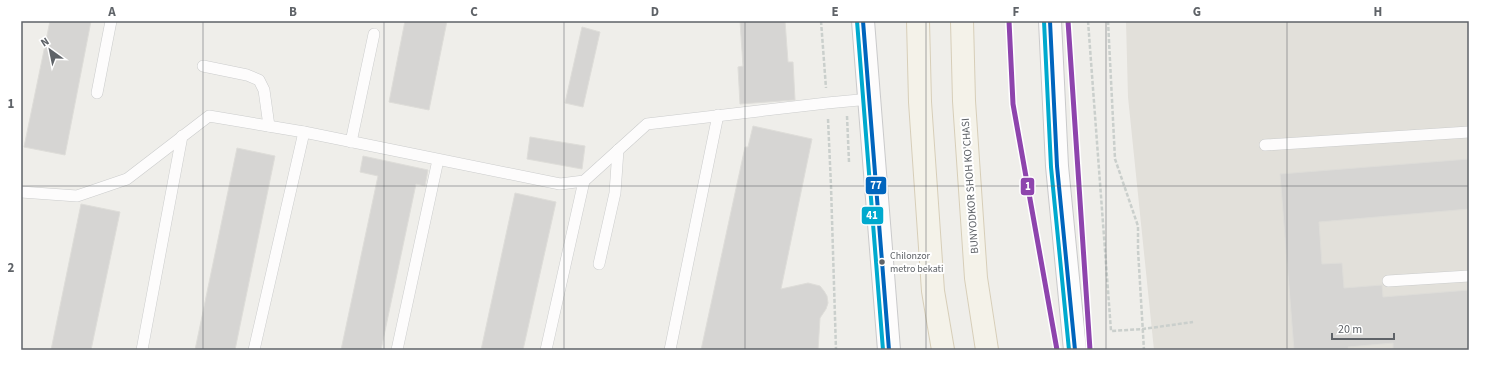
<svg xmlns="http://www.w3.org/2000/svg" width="1490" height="371" viewBox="0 0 1490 371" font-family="'Source Sans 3',sans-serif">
<rect width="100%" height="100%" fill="#efeeea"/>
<!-- education -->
<path fill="#e2e0da" d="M 1126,21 L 1469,21 L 1469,350 L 1154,350 L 1128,97 Z"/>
<!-- building -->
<g fill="#d6d5d3" stroke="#deddd9">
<path d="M 50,21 L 91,21 L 65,155 L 24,147 Z"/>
<path d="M 405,21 L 447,21 L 429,110 L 389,102 Z"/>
<path d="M 740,21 L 785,21 L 788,62 L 793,62 L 795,100 L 740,104 L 738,67 L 743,66 Z"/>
<path d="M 582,27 L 600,32 L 583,107 L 565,103 Z"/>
<path d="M 753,126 L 812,139 L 781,289 L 808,283 L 820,286 L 824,291 L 827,296 L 828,303 L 826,309 L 820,318 L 818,350 L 701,350 L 745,147 L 748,147 Z"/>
<path d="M 530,137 L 585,146 L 582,169 L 527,159 Z"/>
<path d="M 237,148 L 275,156 L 235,350 L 195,350 Z"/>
<path d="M 363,156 L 428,170 L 425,186 L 416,184 L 381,350 L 341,350 L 378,176 L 360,172 Z"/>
<path d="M 1469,159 L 1469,209 L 1319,222 L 1322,264 L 1342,263 L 1344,288 L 1382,285 L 1383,297 L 1469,290 L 1469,350 L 1393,350 L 1393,343 L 1348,347 L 1349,350 L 1294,350 L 1280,174 Z"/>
<path d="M 515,193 L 556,202 L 552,220 L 523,350 L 481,350 Z"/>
<path d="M 81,204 L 120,212 L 91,350 L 51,350 Z"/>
</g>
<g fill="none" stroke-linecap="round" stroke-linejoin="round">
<!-- lane casing -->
<g stroke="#cbcccc" stroke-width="12">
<g id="lane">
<path d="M 203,66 L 247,75 L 259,80 L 264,90 L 269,126"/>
<path d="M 97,93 L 111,21"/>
<path d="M 351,142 L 374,34"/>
<path d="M 1265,145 L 1469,132"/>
<path d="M 21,192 L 77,196 L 127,179 L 209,116 L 304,132 L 560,184 L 584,181 L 647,124 L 827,103 L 870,99"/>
<path d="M 599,264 L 615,193 L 618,150"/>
<path d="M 1388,281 L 1469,276"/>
<path d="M 142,350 L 182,136"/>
<path d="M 254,350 L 304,132"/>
<path d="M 397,350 L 438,160"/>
<path d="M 546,350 L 584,181"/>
<path d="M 670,350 L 718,115"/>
</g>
</g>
<!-- secondary casing -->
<g stroke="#cacacb" stroke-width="24">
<g id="secondary">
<path d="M 863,21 L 889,350"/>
<path d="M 1050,21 L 1057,166 L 1075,350"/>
</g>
</g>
<!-- primary casing -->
<g stroke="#d7ceb8" stroke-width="24">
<g id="primary">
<path d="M 918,21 L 920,102 L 933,291 L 943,350"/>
<path d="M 962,21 L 964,101 L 976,278 L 987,350"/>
</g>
</g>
<!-- path -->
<g stroke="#cacfcc" stroke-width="2.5" stroke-dasharray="4 2" stroke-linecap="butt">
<path d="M 821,21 L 826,88"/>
<path d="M 1088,21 L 1111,331 L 1143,329 L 1193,322"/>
<path d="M 1108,21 L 1115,159 L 1138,226 L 1138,250 L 1144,350"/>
<path d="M 847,116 L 849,162"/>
<path d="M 828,119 L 831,186 L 836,350"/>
</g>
<!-- lane -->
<use href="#lane" stroke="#fdfcfc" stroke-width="11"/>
<!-- secondary -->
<use href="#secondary" stroke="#fdfcfc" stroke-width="22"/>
<!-- primary -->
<use href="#primary" stroke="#f4f2e9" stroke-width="22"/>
<!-- bus-1 casing -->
<g stroke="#fff" stroke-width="7">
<g id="bus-1">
<path d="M 863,21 L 889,350"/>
<path d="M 1050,21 L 1057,166 L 1075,350"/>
</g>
</g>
<!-- bus-2 casing -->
<g stroke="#fff" stroke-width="7">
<g id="bus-2">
<path d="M 857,21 L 883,350"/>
<path d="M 1044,21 L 1051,167 L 1069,350"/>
</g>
</g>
<!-- bus-1 -->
<use href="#bus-1" stroke="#0065bd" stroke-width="4"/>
<!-- bus-2 -->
<use href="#bus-2" stroke="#00a9ce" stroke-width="4"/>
<!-- metro-1 casing -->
<g stroke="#fff" stroke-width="8">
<g id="metro-1">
<path d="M 1009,21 L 1013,104 L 1057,350"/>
<path d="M 1068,21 L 1090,350"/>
</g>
</g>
<!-- metro-1 -->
<use href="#metro-1" stroke="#8e44ad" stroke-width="5"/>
</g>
<!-- grid -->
<path fill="none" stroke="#5f6368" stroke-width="1" stroke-opacity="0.55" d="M 203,21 L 203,350M 384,21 L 384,350M 564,21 L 564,350M 745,21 L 745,350M 926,21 L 926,350M 1106,21 L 1106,350M 1287,21 L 1287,350M 21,186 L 1469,186"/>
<!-- markers -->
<circle fill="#5f6368" stroke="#fff" stroke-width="1.5" cx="882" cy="262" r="3.5"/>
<g text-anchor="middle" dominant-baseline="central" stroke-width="4" stroke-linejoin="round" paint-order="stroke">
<!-- bus labels -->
<g font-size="10" fill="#5f6368" stroke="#fff" text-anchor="start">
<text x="890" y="256">Chilonzor<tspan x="890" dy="13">metro bekati</tspan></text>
</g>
<!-- street labels -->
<g font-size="11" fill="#5f6368" stroke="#fff">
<text transform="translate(970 186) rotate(-94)">BUNYODKOR SHOH KO'CHASI</text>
</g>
</g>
<g stroke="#fff" stroke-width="1.5">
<rect x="865" y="176" width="22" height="19" rx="4" fill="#0065bd"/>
<rect x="1020" y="177" width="15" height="19" rx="4" fill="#8e44ad"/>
<rect x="861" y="206" width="23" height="19" rx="4" fill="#00a9ce"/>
</g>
<g font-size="11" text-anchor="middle" font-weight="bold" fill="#fff">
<text x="876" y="189">77</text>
<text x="1028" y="190">1</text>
<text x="872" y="219">41</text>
</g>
<!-- border -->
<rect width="1490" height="371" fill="none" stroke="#ffffff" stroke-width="44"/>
<!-- north arrow -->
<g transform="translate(50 50) rotate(327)" stroke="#ffffff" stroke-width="3" paint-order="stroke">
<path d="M0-3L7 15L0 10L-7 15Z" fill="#5f6368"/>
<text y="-6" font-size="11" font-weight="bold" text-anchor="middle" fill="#5f6368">N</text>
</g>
<!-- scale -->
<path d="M1332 333v6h62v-6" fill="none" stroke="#5f6368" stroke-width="2"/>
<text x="1338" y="333" font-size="12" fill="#5f6368" stroke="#ffffff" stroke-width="3" paint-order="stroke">20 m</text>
<rect x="22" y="22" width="1446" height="327" fill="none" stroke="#5f6368" stroke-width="1.5"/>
<g font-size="13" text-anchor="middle" font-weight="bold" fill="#5f6368">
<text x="112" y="16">A</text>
<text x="293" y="16">B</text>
<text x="474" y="16">C</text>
<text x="655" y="16">D</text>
<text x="835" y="16">E</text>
<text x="1016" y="16">F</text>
<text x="1197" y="16">G</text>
<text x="1378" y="16">H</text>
<text x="11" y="108">1</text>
<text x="11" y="272">2</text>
</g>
</svg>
